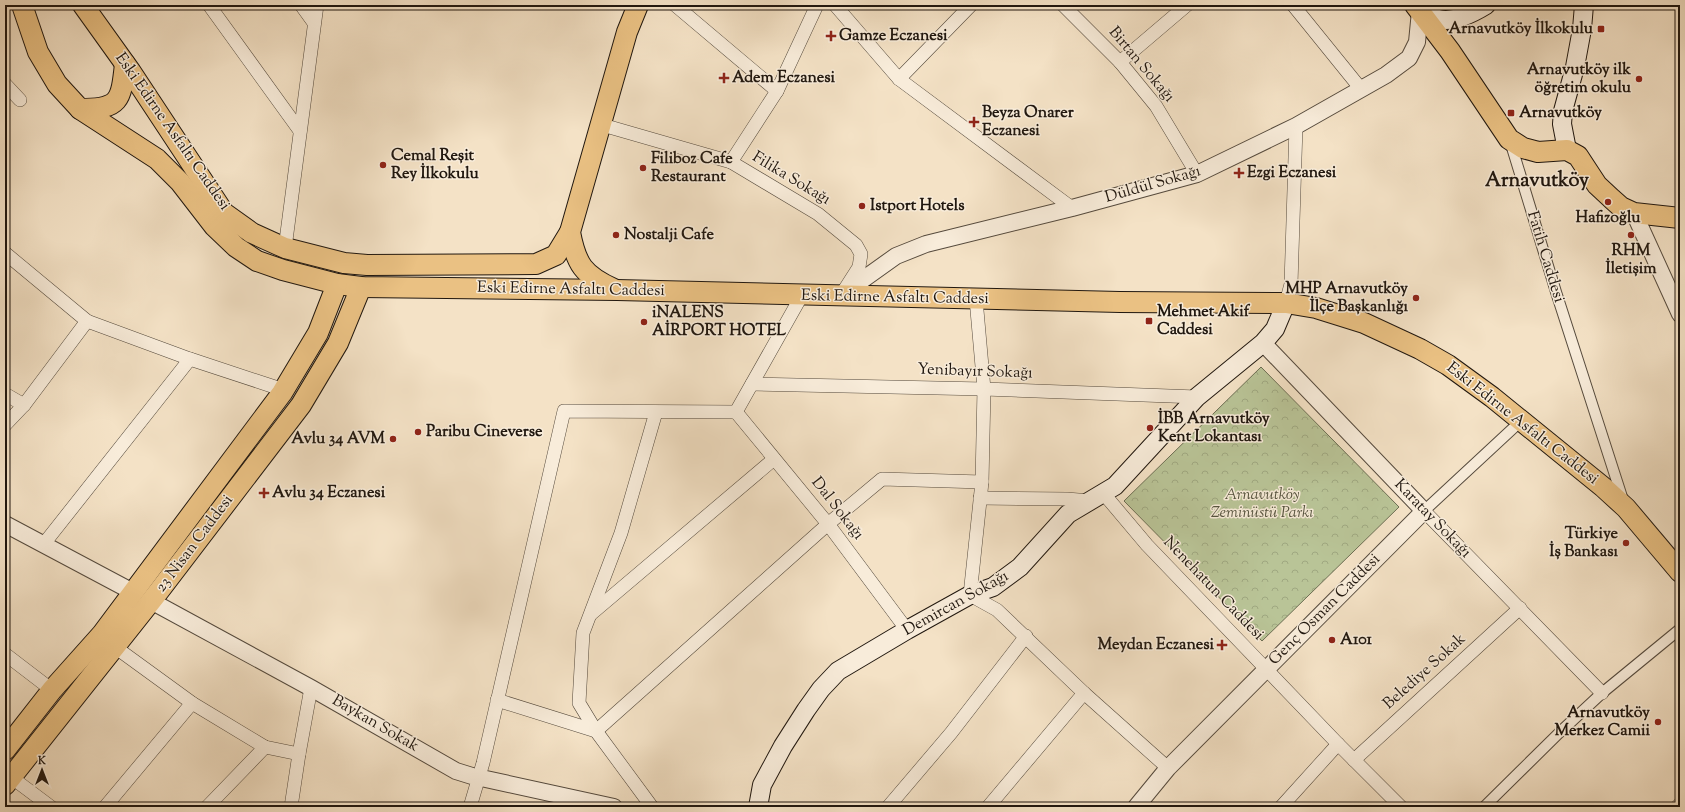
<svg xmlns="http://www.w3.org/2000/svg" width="1685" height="812" viewBox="0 0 1685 812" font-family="'Sorts Mill Goudy',serif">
<defs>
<pattern id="park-crowns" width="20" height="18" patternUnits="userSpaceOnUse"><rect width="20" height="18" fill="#b9c497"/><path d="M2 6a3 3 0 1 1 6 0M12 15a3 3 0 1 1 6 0" fill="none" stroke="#9fa881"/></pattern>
</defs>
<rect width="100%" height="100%" fill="#f4e2c6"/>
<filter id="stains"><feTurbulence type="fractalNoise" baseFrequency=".005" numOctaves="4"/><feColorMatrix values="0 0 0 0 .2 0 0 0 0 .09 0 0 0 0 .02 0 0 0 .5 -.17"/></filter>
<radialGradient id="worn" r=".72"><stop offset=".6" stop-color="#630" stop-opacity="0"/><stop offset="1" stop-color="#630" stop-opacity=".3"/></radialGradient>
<!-- park -->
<path fill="url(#park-crowns)" stroke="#6c6e53" d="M 1261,367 L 1399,507 L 1262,641 L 1124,501 Z"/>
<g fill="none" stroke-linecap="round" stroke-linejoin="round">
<!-- pedestrian casing -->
<g stroke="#554a3d" stroke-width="12">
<g id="pedestrian">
<path d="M 1510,141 L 1556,292 L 1623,500"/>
<path d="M 1424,511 L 1522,420"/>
<path d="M 1484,807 L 1559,733 L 1602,693 L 1680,629"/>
</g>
</g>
<!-- minor casing -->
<g stroke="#554a3d" stroke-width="14">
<g id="minor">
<path d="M 209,5 L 300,131"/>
<path d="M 301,5 L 314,23"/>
<path d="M 675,5 L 777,91"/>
<path d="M 835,5 L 899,79 L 1072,208"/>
<path d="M 1063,5 L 1120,62 L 1156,106 L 1197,174"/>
<path d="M 1293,5 L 1361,89"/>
<path d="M 1120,62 L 1187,5"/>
<path d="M 899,79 L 971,5"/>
<path d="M 5,84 L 20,100"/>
<path d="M 599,124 L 731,162 L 818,214 L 856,245 L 861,254 L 859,267 L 843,292"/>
<path d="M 731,162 L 777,91 L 817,5"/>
<path d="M 285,248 L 317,5"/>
<path d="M 5,253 L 87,321 L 190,359 L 284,390"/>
<path d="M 976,299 L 984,389 L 982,482 L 970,595 L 997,610 L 1084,693 L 1168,768"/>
<path d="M 1286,303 L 1291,284 L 1296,126"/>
<path d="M 752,384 L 984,389 L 1197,397"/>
<path d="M 5,394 L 24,405"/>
<path d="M 736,412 L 828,524 L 907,630"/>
<path d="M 5,425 L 24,405 L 87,321"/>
<path d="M 1104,494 L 1147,545 L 1338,744 L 1401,807"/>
<path d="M 980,498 L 1067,499 L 1090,501"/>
<path d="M 1424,511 L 1602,693"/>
<path d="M 43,545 L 190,359"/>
<path d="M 591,614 L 774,459"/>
<path d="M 115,647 L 192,703 L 265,747 L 299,754"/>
<path d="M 5,654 L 52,690"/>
<path d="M 497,700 L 596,731 L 828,524 L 882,479 L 982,482"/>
<path d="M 1354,760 L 1520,608"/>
<path d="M 11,777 L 51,807"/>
<path d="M 105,807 L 192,703"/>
<path d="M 207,807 L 265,747"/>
<path d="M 291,807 L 299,754 L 311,688"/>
<path d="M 470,807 L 483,763 L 564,411 L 736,412 L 802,295"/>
<path d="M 652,807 L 596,731 L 579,703 L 583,633 L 621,533 L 656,412"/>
<path d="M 888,807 L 951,733 L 1026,636"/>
<path d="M 988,807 L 1084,693"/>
<path d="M 1281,807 L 1338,744"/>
<path d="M 1677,807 L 1680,804"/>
</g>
</g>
<!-- tertiary casing -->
<g stroke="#554a3d" stroke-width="18">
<g id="tertiary">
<path d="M 1634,213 L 1680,314"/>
<path d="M 840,296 L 896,256 L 926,244 L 1072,208 L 1197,174 L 1296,126 L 1386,75 L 1409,58 L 1417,42 L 1420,11"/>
<path d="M 5,524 L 133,592"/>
<path d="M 151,601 L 311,688 L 456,771 L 472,776 L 614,807"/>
<path d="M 1136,807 L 1168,768 L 1424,511 L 1263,343"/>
</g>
</g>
<!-- secondary casing -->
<g stroke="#20170f" stroke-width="20">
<g id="secondary">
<path d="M 1420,11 C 1426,14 1432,17 1438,19 C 1453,23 1473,13 1486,5"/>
<path d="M 1567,150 L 1562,124 L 1563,111 L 1575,67 L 1582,29 L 1584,5"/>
<path d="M 758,807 L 762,785 L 783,746 L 806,710 L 821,689 L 838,671 L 907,630 L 970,595 L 993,587 L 1020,567 L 1068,514 L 1115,486 L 1197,397 L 1263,343 L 1275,329 L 1286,303"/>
</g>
</g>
<!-- primary casing -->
<g stroke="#20170f" stroke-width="22">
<g id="primary">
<path d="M 22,5 L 38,52 L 57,84 L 80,109 L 157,159 L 180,182 L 214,226 L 236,247 L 257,261 L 283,270 L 337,284 L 361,287 L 617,290 L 1120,302 L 1286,303 L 1316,308 L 1364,323 L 1420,349 L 1448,365 L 1492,397 L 1603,487 L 1626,508 L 1680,572"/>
<path d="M 83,5 L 131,72 L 224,213 L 252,233 L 285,248 L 344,263 L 367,265 L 536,264 L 556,255 L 570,232"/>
<path d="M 1415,5 L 1450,51 L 1509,139 L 1523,148 L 1538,152 L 1567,150 L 1578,156 L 1597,185 L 1612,199 L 1621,207 L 1634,213 L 1680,218"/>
<path d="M 80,109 C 120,109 121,101 125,64"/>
<path d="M 614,289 C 583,275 576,264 570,232 L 627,32 L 638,5"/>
<path d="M 5,750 L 52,690 L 102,634 L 282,393 L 318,333 L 337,284"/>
<path d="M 5,785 L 159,591 L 301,405 L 338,343 L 361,287"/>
</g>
</g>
<!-- pedestrian -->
<use href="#pedestrian" stroke="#f8ecda" stroke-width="10"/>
<!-- minor -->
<use href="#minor" stroke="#f8ecda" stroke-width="13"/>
<!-- tertiary -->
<use href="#tertiary" stroke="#f8ecda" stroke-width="16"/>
<!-- secondary -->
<use href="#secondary" stroke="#f8ecda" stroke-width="18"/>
<!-- primary -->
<use href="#primary" stroke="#eac183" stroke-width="20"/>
</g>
<!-- markers -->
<g fill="#8f2418" stroke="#f8ecda" stroke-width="1.5">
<rect x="1597" y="25" width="8" height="8" rx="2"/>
<path d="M829 30h4v4h4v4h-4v4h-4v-4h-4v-4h4z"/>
<path d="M722 72h4v4h4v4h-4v4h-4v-4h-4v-4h4z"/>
<circle cx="1639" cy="79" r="4"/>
<rect x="1507" y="109" width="8" height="8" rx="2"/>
<path d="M972 116h4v4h4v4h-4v4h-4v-4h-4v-4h4z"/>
<circle cx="383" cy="165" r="4"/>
<circle cx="643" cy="168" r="4"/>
<path d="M1237 167h4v4h4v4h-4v4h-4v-4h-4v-4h4z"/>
<circle cx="1608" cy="202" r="4"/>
<circle cx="862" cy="206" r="4"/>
<circle cx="616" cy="235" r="4"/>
<circle cx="1631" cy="235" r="4"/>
<circle cx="1416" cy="298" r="4"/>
<rect x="1145" y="317" width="8" height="8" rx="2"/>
<circle cx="644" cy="322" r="4"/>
<circle cx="1150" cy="428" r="4"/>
<circle cx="418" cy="432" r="4"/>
<circle cx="393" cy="439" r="4"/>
<path d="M262 487h4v4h4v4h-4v4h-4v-4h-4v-4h4z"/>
<circle cx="1626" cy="543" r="4"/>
<circle cx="1332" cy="640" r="4"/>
<path d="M1220 639h4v4h4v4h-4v4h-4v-4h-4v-4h4z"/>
<circle cx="1658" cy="722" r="4"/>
</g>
<g text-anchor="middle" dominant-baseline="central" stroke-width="3" stroke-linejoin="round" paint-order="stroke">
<!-- poi labels -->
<g font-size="16" font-weight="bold" fill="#20170f" stroke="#f8ecda" text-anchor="start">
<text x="1593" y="29" text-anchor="end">Arnavutköy İlkokulu</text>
<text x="839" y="36">Gamze Eczanesi</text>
<text x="1631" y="70" text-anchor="end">Arnavutköy ilk<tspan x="1631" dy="18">öğretim okulu</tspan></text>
<text x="732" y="78">Adem Eczanesi</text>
<text x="982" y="113">Beyza Onarer<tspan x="982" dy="18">Eczanesi</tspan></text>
<text x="1519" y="113">Arnavutköy</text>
<text x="391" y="156">Cemal Reşit<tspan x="391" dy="18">Rey İlkokulu</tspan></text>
<text x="651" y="159">Filiboz Cafe<tspan x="651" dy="18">Restaurant</tspan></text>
<text x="1247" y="173">Ezgi Eczanesi</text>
<text x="870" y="206">Istport Hotels</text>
<text x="1608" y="218" text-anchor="middle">Hafizoğlu</text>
<text x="624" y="235">Nostalji Cafe</text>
<text x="1631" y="251" text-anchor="middle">RHM<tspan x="1631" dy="18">İletişim</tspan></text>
<text x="1408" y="289" text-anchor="end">MHP Arnavutköy<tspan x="1408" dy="18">İlçe Başkanlığı</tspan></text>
<text x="1157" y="312">Mehmet Akif<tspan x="1157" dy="18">Caddesi</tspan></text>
<text x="652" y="313">iNALENS<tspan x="652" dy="18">AİRPORT HOTEL</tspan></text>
<text x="1158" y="419">İBB Arnavutköy<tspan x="1158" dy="18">Kent Lokantası</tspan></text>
<text x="426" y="432">Paribu Cineverse</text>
<text x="385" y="439" text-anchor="end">Avlu 34 AVM</text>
<text x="272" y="493">Avlu 34 Eczanesi</text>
<text x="1618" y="534" text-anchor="end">Türkiye<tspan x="1618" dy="18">İş Bankası</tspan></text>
<text x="1340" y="640">A101</text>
<text x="1214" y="645" text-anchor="end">Meydan Eczanesi</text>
<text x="1650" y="713" text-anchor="end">Arnavutköy<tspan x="1650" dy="18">Merkez Camii</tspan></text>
</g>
<!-- street labels -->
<g font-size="16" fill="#20170f" stroke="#f8ecda">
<text transform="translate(1141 65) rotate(50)">Birtan Sokağı</text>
<text transform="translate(172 132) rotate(55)">Eski Edirne Asfaltı Caddesi</text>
<text transform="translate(791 179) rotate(31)">Filika Sokağı</text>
<text transform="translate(1153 185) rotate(-16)">Düldül Sokağı</text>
<text transform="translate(1545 257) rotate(73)">Fatih Caddesi</text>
<text transform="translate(571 290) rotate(1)">Eski Edirne Asfaltı Caddesi</text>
<text transform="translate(895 298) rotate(1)">Eski Edirne Asfaltı Caddesi</text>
<text transform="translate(975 372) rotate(2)">Yenibayır Sokağı</text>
<text transform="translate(1522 424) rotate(38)">Eski Edirne Asfaltı Caddesi</text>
<text transform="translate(837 509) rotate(52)">Dal Sokağı</text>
<text transform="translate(1432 519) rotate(46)">Karatay Sokağı</text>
<text transform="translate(195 544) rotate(-53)">23 Nisan Caddesi</text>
<text transform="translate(1213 589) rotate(46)">Nenehatun Caddesi</text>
<text transform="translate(956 604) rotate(-29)">Demircan Sokağı</text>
<text transform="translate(1325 610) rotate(-45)">Genç Osman Caddesi</text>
<text transform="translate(1425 672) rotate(-42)">Belediye Sokak</text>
<text transform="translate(375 724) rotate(30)">Baykan Sokak</text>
</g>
<!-- park labels -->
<g font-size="16" font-style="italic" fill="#56543f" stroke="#f8ecda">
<text x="1262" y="495">Arnavutköy<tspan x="1262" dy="18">Zeminüstü Parkı</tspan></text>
</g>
<!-- district labels -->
<g font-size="20" font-weight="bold" fill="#20170f" stroke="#f8ecda">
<text x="1537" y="181">Arnavutköy</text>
</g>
</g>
<!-- margin -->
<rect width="1685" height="812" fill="none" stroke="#f4e2c6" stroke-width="20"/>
<rect x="6" y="6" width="1673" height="800" fill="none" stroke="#20170f" stroke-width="2"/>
<rect x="10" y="10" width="1665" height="792" fill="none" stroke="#20170f"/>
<!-- north arrow -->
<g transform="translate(42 770)" stroke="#f8ecda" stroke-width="3" paint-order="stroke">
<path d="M0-3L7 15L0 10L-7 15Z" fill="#20170f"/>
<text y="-6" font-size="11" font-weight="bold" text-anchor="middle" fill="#20170f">K</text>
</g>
<rect width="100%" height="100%" filter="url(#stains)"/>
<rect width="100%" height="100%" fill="url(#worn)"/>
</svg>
